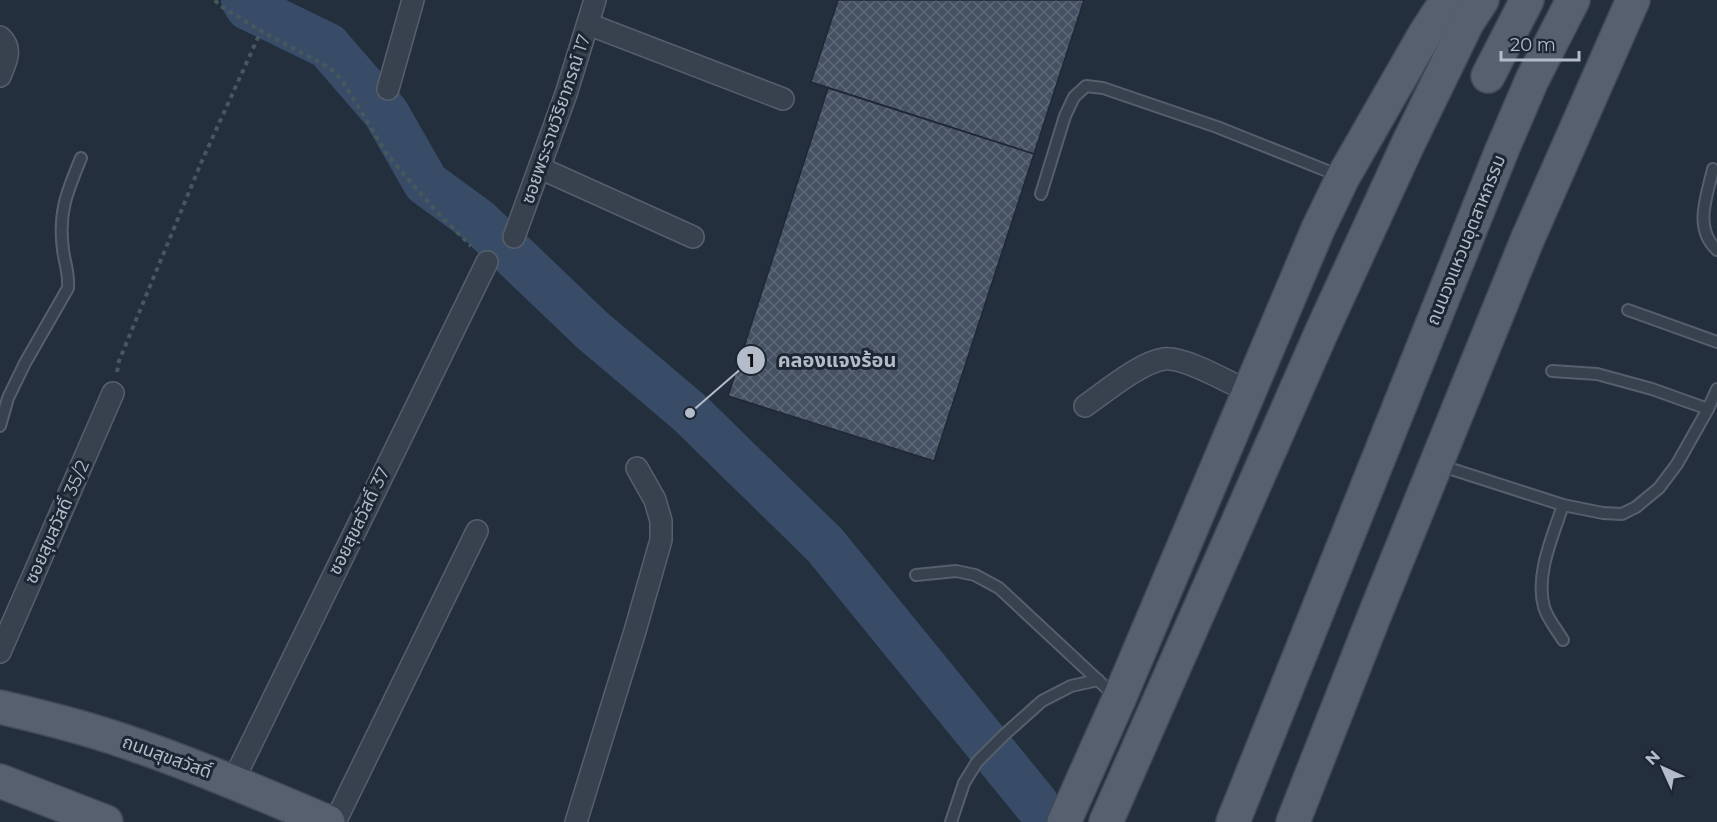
<svg xmlns="http://www.w3.org/2000/svg" width="1717" height="822" viewBox="0 0 1717 822" font-family="Montserrat,'Noto Sans Thai',sans-serif">
<defs>
<pattern id="building-cross-hatch" width="8" height="8" patternUnits="userSpaceOnUse" patternTransform="scale(1.5)"><rect width="8" height="8" fill="#455162"/><path d="M0 0l8 8M0 8l8-8" fill="none" stroke="#5d6877"/></pattern>
</defs>
<rect width="100%" height="100%" fill="#242f3e"/>
<g fill="none" stroke-linecap="round" stroke-linejoin="round">
<!-- river -->
<path stroke="#394c67" stroke-width="46" d="M 244,0 L 248,7 L 328,46 L 386,113 L 426,183 L 478,221 L 592,330 L 690,413 L 825,545 L 1036,804"/>
</g>
<!-- building -->
<g fill="url(#building-cross-hatch)" stroke="#1f2835" stroke-width="1.5">
<path d="M 838,0 L 1084,0 L 1034,154 L 811,82 Z"/>
<path d="M 828,88 L 1034,154 L 934,461 L 728,396 Z"/>
</g>
<g fill="none" stroke-linecap="round" stroke-linejoin="round">
<!-- lane casing -->
<g stroke="#565f6c" stroke-width="14">
<g id="lane">
<path d="M 1713,169 C 1707,196 1693,228 1717,250"/>
<path d="M 1041,194 L 1065,116 L 1074,97 L 1086,86 L 1103,88 L 1217,127 L 1340,176"/>
<path d="M 1628,310 L 1717,342"/>
<path d="M 1552,371 L 1597,374 L 1652,389 L 1708,409"/>
<path d="M 0,426 L 8,398 L 25,363 L 68,288 C 69,272 65,265 63,250 C 58,212 67,192 81,158"/>
<path d="M 1439,465 L 1563,505 L 1603,513 L 1622,514 L 1636,507 L 1659,488 L 1677,464 L 1708,409 L 1717,389"/>
<path d="M 1563,505 C 1553,536 1535,574 1544,607 C 1547,618 1557,630 1563,640"/>
<path d="M 916,575 L 956,571 L 975,575 L 999,588 L 1115,696"/>
<path d="M 951,822 L 964,783 L 977,762 L 1004,735 L 1042,701 L 1071,686 L 1098,680"/>
</g>
</g>
<!-- street casing -->
<g stroke="#565f6c" stroke-width="24">
<g id="street">
<path d="M 588,24 L 783,99"/>
<path d="M 0,37 C 13,48 6,62 0,76"/>
<path d="M 388,89 L 413,0"/>
<path d="M 540,168 L 693,237"/>
<path d="M 514,237 L 566,94 L 595,0"/>
<path d="M 1085,406 C 1105,392 1141,362 1164,359 C 1184,356 1230,383 1249,392"/>
<path d="M 0,652 L 113,393"/>
<path d="M 233,781 L 487,262"/>
<path d="M 335,822 L 477,531"/>
<path d="M 576,822 L 635,631 L 661,540 L 661,521 L 655,500 L 637,468"/>
</g>
</g>
<!-- primary casing -->
<g stroke="#414a57" stroke-width="36">
<g id="primary">
<path d="M 1488,76 L 1527,0"/>
<path d="M 0,707 C 48,718 95,730 141,747 C 205,769 266,796 328,822"/>
<path d="M 0,781 L 106,822"/>
<path d="M 1064,822 L 1119,699 L 1318,229 L 1343,177 L 1425,34 L 1447,0"/>
<path d="M 1106,822 L 1322,331 L 1408,144 L 1467,23 L 1482,0"/>
<path d="M 1233,822 L 1502,150 L 1532,80 L 1573,0"/>
<path d="M 1293,822 L 1375,614 L 1528,238 L 1633,0"/>
</g>
</g>
<!-- path -->
<g stroke="#44595c" stroke-width="4" stroke-dasharray="4.5 4.5" stroke-linecap="butt">
<path d="M 215,0 L 219,5 L 261,31 L 330,68 L 342,80 L 388,156 L 434,209 L 471,246"/>
<path d="M 117,372 L 119,361 L 201,163 L 261,31"/>
</g>
<!-- lane -->
<use href="#lane" stroke="#38414e" stroke-width="10"/>
<!-- street -->
<use href="#street" stroke="#38414e" stroke-width="21"/>
<!-- primary -->
<use href="#primary" stroke="#56606e" stroke-width="33"/>
</g>
<g text-anchor="middle" dominant-baseline="central" stroke-width="6" stroke-linejoin="round" paint-order="stroke">
<!-- street labels -->
<g font-size="18" fill="#b4bcc9" stroke="#1d2633">
<text transform="translate(556 119) rotate(-71)">ซอยพระราชวิริยาภรณ์ 17</text>
<text transform="translate(1466 240) rotate(-68)">ถนนวงแหวนอุตสาหกรรม</text>
<text transform="translate(359 521) rotate(-64)">ซอยสุขสวัสดิ์ 37</text>
<text transform="translate(57 522) rotate(-66)">ซอยสุขสวัสดิ์ 35/2</text>
<text transform="translate(167 757) rotate(20)">ถนนสุขสวัสดิ์</text>
</g>
</g>
<!-- callouts -->
<path fill="none" stroke="#b4bcc9" stroke-width="2" d="M690 413L751 360"/>
<g fill="#b4bcc9" stroke="#1d2633" stroke-width="2">
<circle cx="690" cy="413" r="6"/>
<circle cx="751" cy="360" r="15"/>
</g>
<g font-size="18" text-anchor="middle" font-weight="bold" fill="#111">
<text x="751" y="367">1</text>
</g>
<g font-size="20" text-anchor="middle" font-weight="bold" fill="#b4bcc9" stroke="#1d2633" stroke-width="6" stroke-linejoin="round" paint-order="stroke">
<text x="837" y="367">คลองแจงร้อน</text>
</g>
<!-- north arrow -->
<g transform="translate(1663 768) rotate(315)" stroke="#1d2633" stroke-width="4.5" paint-order="stroke">
<path d="M0-4.5L10 22L0 15L-10 22Z" fill="#b4bcc9"/>
<text y="-9" font-size="16" font-weight="bold" text-anchor="middle" fill="#b4bcc9">N</text>
</g>
<!-- scale -->
<path d="M1501 51v9h78v-9" fill="none" stroke="#b4bcc9" stroke-width="3"/>
<text x="1510" y="51" font-size="18" fill="#b4bcc9" stroke="#1d2633" stroke-width="4.5" paint-order="stroke">20 m</text>
</svg>
